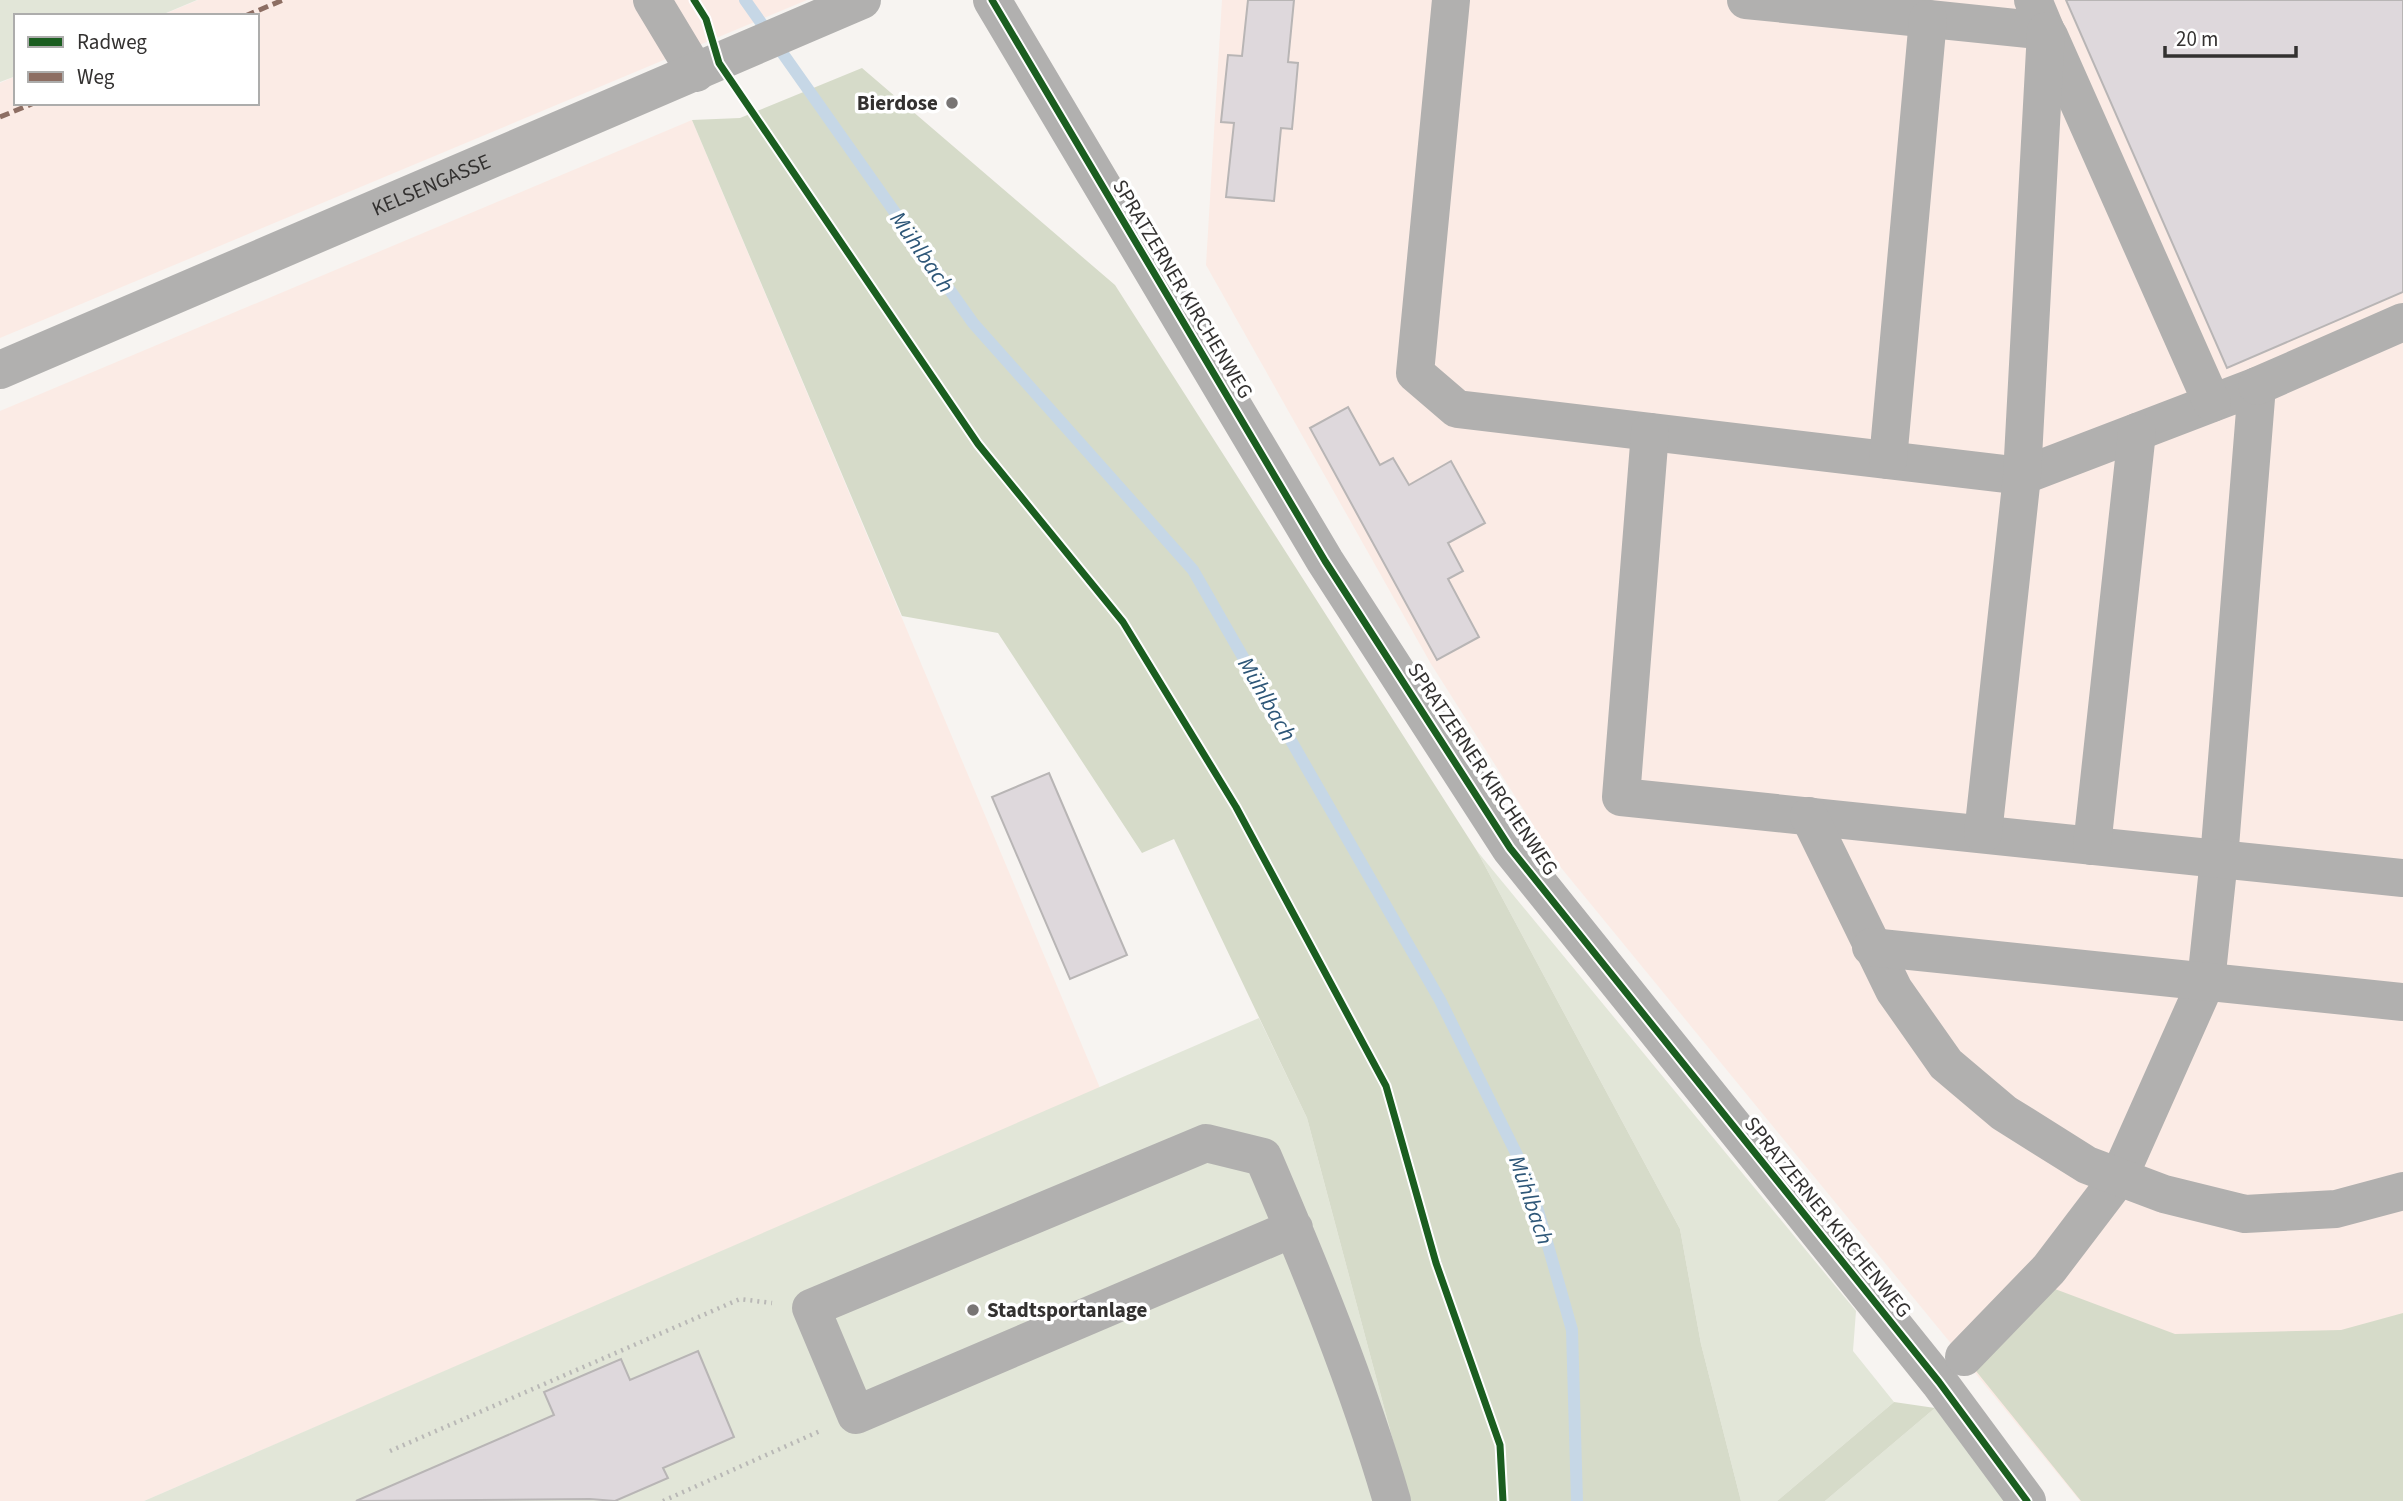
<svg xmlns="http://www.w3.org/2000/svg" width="2403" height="1501" viewBox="0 0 2403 1501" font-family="'Source Sans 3',sans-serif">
<rect width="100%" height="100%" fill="#f7f4f1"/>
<!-- commercial -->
<g fill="#fbebe5">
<path d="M 198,0 L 807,0 L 0,338 L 0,83 L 16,76 L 16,103 L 257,103 L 257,16 L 160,16 Z"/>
<path d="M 1222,0 L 2403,0 L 2403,1501 L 2080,1501 L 1558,864 L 1431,664 L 1206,265 Z"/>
<path d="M 692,120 L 1100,1088 L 144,1501 L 0,1501 L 0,411 Z"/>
</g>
<!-- green -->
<g fill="#e2e6d8">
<path d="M 0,0 L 197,0 L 159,16 L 16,16 L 16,76 L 0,82 Z"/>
<path d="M 1477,851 L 1856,1311 L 1853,1351 L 1894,1402 L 1777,1501 L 1741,1501 L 1701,1344 L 1680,1229 Z"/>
<path d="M 1259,1018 L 1307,1118 L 1409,1501 L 144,1501 Z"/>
<path d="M 1935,1408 L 2005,1501 L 1825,1501 Z"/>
</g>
<!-- forest -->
<g fill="#d6dbc9">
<path d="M 862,68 L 1115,285 L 1477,851 L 1680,1229 L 1701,1344 L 1741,1501 L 1409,1501 L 1307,1118 L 1174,839 L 1142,853 L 998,633 L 902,616 L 692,120 L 740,118 Z"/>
<path d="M 2055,1289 L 2175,1334 L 2341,1330 L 2403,1313 L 2403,1501 L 2081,1501 L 1976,1371 Z"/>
<path d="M 1894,1402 L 1935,1408 L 1825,1501 L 1777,1501 Z"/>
</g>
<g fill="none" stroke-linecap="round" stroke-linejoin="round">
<!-- stream -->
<path stroke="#c6d7e6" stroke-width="12" d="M 745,0 L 973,323 L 1193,570 L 1440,1000 L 1529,1179 L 1572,1330 L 1577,1501"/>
</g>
<!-- building -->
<g fill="#ded8dc" stroke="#b8b5b5" stroke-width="2">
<path d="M 1248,0 L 1294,0 L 1288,62 L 1298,63 L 1295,97 L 1292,129 L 1281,128 L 1274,201 L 1226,197 L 1234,123 L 1221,122 L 1228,55 L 1242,56 Z"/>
<path d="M 2066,0 L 2403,0 L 2403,292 L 2227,368 Z"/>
<path d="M 1348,407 L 1380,465 L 1393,458 L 1409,485 L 1451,461 L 1485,523 L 1448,543 L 1463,571 L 1448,579 L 1479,637 L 1437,660 L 1310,428 Z"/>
<path d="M 1049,773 L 1127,955 L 1070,979 L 992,797 Z"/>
<path d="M 698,1351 L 734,1437 L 663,1468 L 668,1478 L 615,1501 L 590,1499 L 356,1501 L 554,1415 L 544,1392 L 621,1359 L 630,1380 Z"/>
</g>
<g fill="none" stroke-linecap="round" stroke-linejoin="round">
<!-- path -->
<g stroke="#b9b8b6" stroke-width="4.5" stroke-dasharray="2 5" stroke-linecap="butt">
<path d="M 390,1451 L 740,1299 L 772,1303"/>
<path d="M 663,1501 L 820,1431"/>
</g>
<!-- minor -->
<g stroke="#b1b0af" stroke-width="38">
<path d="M 652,0 L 696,73"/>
<path d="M 992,0 L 1325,561 L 1510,848 L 1939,1382 L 2027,1501"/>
<path d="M 1451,0 L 1415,373 L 1457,409 L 2022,476 L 2257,386 L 2219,859 L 2206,982 L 2119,1177 L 2049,1269 L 1964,1357"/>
<path d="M 1746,0 L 2046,31 L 2033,0"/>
<path d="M 2049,36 L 2212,403"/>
<path id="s1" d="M 0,370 L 862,0"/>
<path d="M 2257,386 L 2403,322"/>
<path d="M 1650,432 L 1621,797 L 2403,878"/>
<path d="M 1888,460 L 1928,19"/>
<path d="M 1809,816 L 1894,990 L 1946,1064 L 2004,1113 L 2087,1165 L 2164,1194 L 2245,1214 L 2336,1209 L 2403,1191"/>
<path d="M 1983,834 L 2022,476 L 2046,31"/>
<path d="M 2092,846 L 2137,432"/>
<path d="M 1871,947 L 2403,1002"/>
<path d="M 1294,1228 L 856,1415 L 811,1308 L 1206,1143 L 1263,1157 C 1311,1269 1358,1384 1392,1501"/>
</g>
<!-- quiet -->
<g stroke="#8d6e63" stroke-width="5" stroke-dasharray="10 5" stroke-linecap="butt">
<path d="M 245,16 L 283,0"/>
<path d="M 0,117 L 34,103"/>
</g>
<!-- cycleway casing -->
<g stroke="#fff" stroke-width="11">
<g id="cycleway">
<path d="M 694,0 L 706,19 L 719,63 L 978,444 L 1123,622 L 1236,807 L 1386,1086 L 1436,1263 L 1500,1445 L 1503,1501"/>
<path d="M 992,0 L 1325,561 L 1510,848 L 1939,1382 L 2027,1501"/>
</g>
</g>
<!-- cycleway -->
<use href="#cycleway" stroke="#1b5e20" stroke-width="7"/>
</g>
<!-- markers -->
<g fill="#787574" stroke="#fff" stroke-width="2.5">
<circle cx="952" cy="103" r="7"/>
<circle cx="973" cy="1310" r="7"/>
</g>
<g text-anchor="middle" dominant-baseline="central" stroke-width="7" stroke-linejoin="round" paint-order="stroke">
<!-- poi labels -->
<g font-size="21" font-weight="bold" fill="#333130" stroke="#fff" text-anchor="end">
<text x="938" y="103">Bierdose</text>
<text x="987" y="1310" text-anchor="start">Stadtsportanlage</text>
</g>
<!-- street labels -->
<g font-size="21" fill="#333130" stroke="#fff">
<text stroke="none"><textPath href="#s1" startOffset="469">KELSENGASSE</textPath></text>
<text transform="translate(1183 289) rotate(59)">SPRATZERNER KIRCHENWEG</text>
<text transform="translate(1483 769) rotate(56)">SPRATZERNER KIRCHENWEG</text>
<text transform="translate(1828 1217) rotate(51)">SPRATZERNER KIRCHENWEG</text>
</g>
<!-- water labels -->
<g font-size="23" font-style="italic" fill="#2e5778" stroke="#fff">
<text transform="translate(922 252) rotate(55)">Mühlbach</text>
<text transform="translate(1267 699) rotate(60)">Mühlbach</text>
<text transform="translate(1531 1200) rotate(71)">Mühlbach</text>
</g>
</g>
<!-- legend -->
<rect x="14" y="14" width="245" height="91" fill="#ffffff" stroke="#adadac" stroke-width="2"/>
<rect x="28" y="37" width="35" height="10" fill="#1b5e20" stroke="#adadac" stroke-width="2"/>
<text x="77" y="49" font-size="21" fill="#333130">Radweg</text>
<rect x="28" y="72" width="35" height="10" fill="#8d6e63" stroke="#adadac" stroke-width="2"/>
<text x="77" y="84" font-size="21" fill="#333130">Weg</text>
<!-- scale -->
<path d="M2165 46v10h131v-10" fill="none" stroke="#333130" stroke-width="3.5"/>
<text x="2176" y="46" font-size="21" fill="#333130" stroke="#ffffff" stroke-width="5" paint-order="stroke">20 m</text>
</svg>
